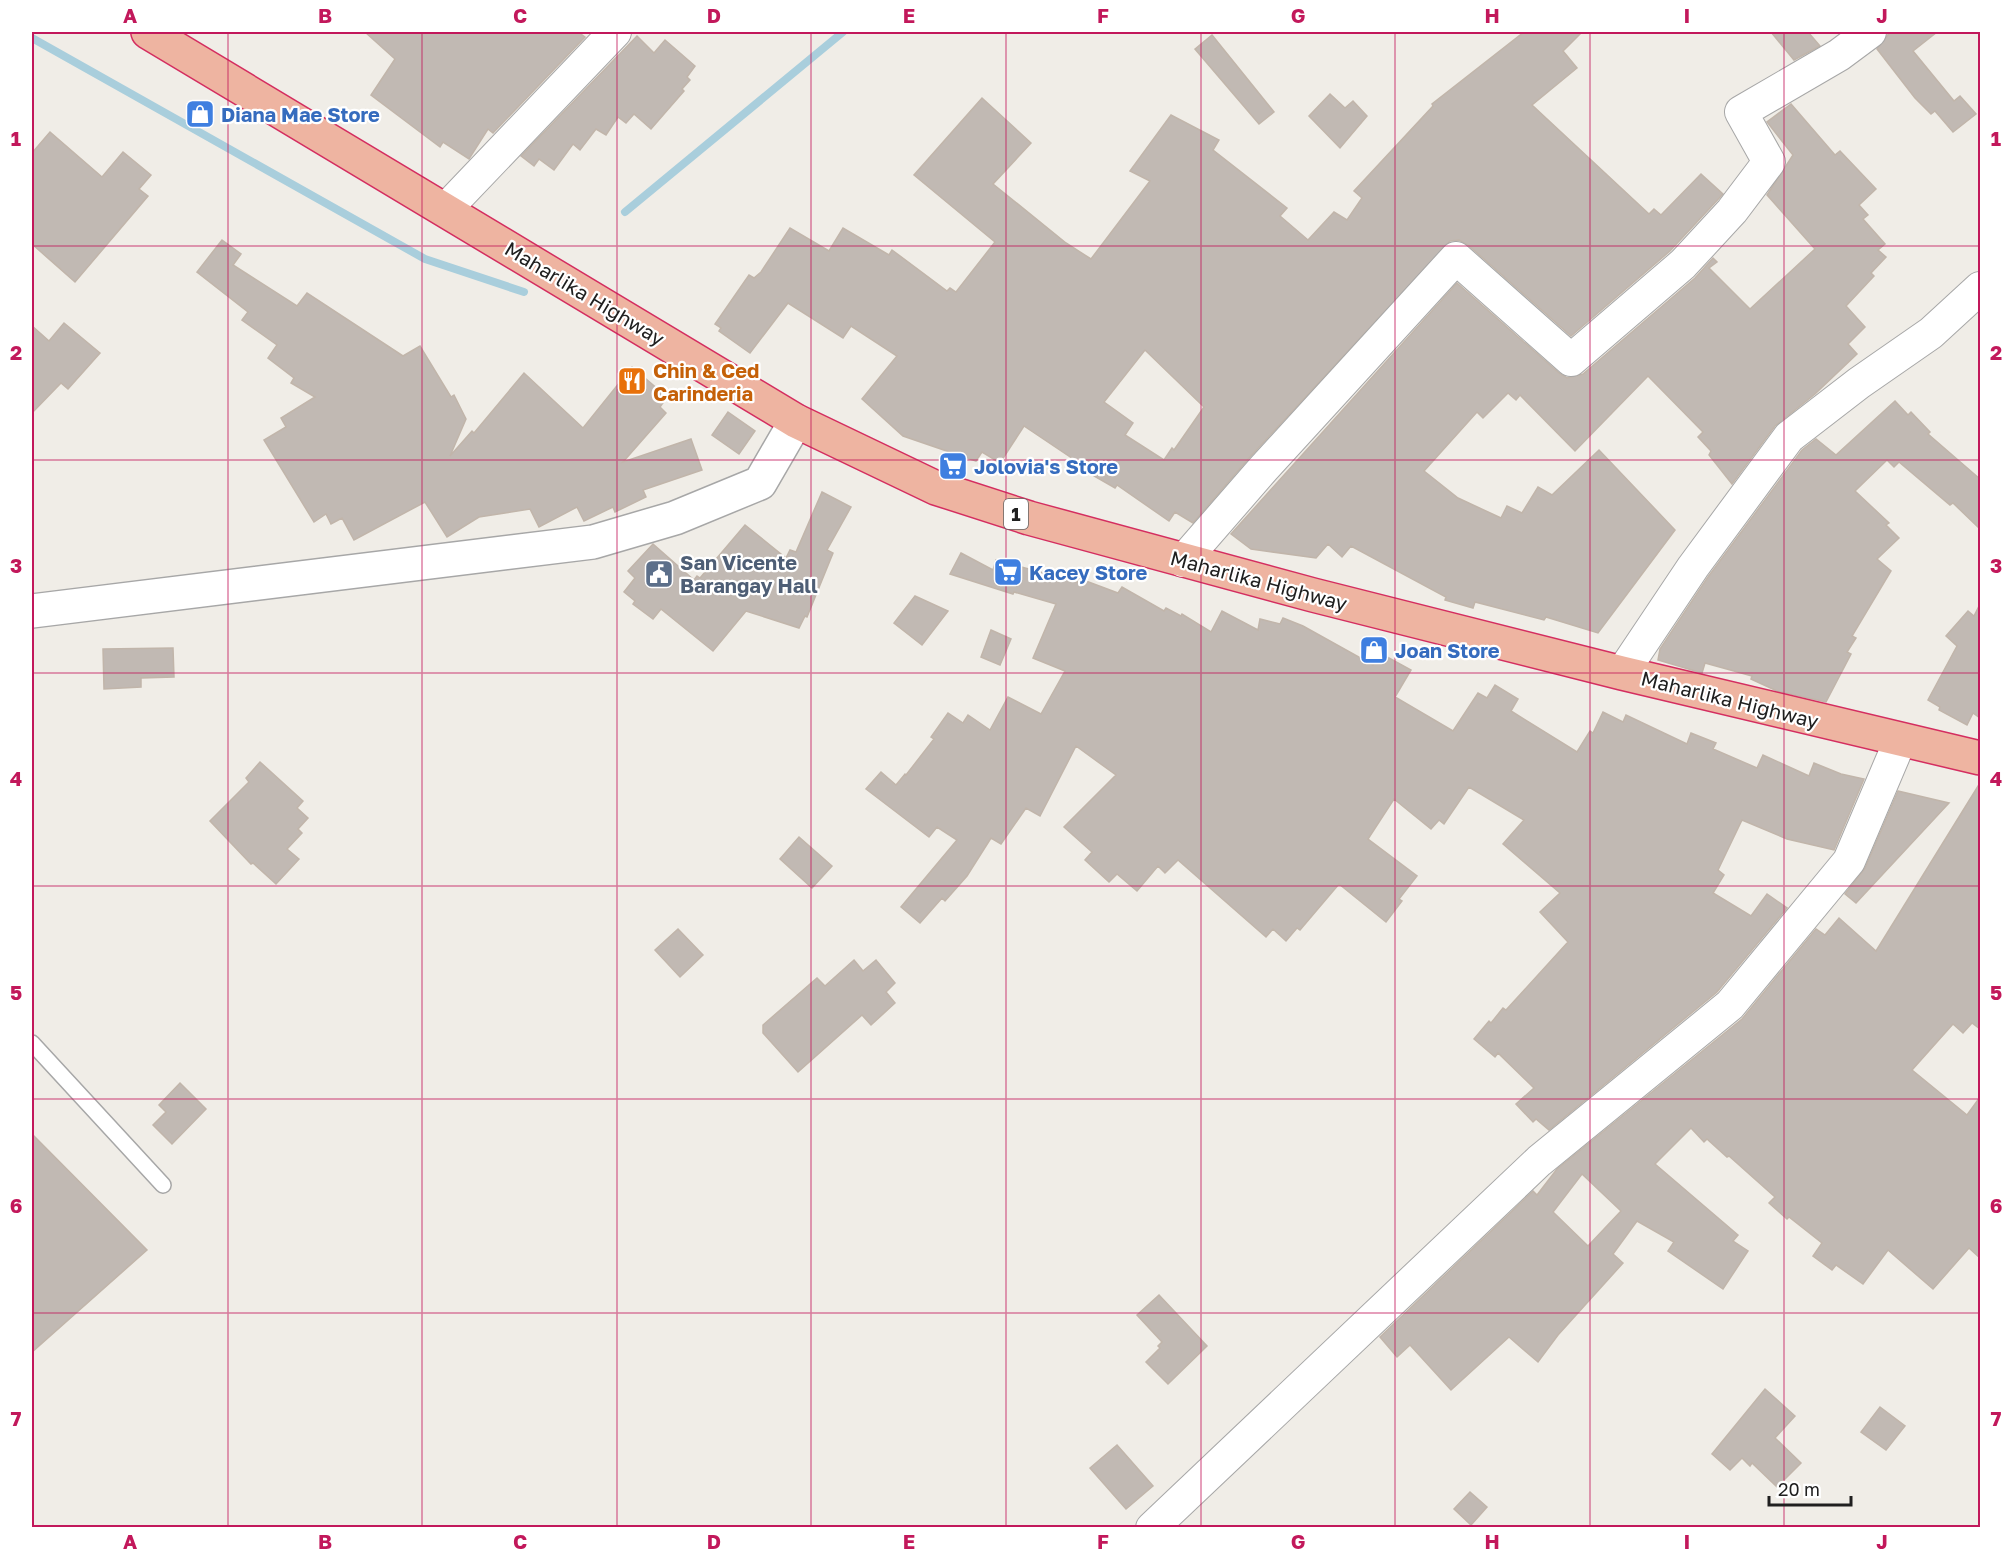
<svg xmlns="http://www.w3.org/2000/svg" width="2012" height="1559" viewBox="0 0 2012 1559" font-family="'Golos Text',sans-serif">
<rect width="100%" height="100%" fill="#f0ede7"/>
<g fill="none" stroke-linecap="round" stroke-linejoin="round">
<!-- stream -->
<g stroke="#a9cedc" stroke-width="8">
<path d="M 32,38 L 425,259 L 524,292"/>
<path d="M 625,212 L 843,32"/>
</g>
</g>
<!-- building -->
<g fill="#c1b9b3" stroke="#c1b5aa" stroke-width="1.5" fill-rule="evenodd">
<path d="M 365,32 L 578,32 L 585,37 L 493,133 L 488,129 L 469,159 L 443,142 L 440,147 L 371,95 L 395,59 Z"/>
<path d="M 1524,32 L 1582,32 L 1563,51 L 1577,68 L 1532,105 L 1649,214 L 1654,209 L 1661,215 L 1701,174 L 1723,194 L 1670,251 L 1571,336 L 1468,245 L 1459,240 L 1450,241 L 1250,457 L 1193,523 L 1175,512 L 1169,521 L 1117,485 L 1115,488 L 1087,472 L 1088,469 L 1024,426 L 1000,463 L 982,452 L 976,461 L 903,436 L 862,399 L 897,356 L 851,326 L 843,338 L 788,303 L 750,353 L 719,331 L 721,328 L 715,324 L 749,275 L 754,278 L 761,272 L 790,228 L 829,251 L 843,228 L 889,255 L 892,250 L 947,291 L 950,288 L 956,292 L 995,242 L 914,175 L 982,98 L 1031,143 L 993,184 L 1066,243 L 1091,259 L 1150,181 L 1130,171 L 1171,115 L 1219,140 L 1213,150 L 1287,208 L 1280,216 L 1308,240 L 1334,212 L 1347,220 L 1362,198 L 1354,191 L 1433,106 L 1432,104 ZM 1145,350 L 1204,407 L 1174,450 L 1172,448 L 1164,460 L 1125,435 L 1133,423 L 1104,402 Z"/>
<path d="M 1771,32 L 1808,32 L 1820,46 L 1794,60 Z"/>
<path d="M 1890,32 L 1937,32 L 1913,51 L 1954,101 L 1960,96 L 1976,114 L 1953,132 L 1935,111 L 1931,114 L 1915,98 L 1877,49 Z"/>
<path d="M 1212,35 L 1274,112 L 1259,124 L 1195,49 Z"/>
<path d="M 637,36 L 654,53 L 665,40 L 695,66 L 687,77 L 690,80 L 682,89 L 684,91 L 651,129 L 634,114 L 626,123 L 618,117 L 606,135 L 596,129 L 580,150 L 573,144 L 554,170 L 539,159 L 534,166 L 521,156 Z"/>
<path d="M 1330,94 L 1345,108 L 1353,101 L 1367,116 L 1340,148 L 1309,116 Z"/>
<path d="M 1791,104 L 1835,155 L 1840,151 L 1876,189 L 1859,205 L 1868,215 L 1863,219 L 1885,244 L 1878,250 L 1886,257 L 1871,273 L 1874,276 L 1846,306 L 1865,327 L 1848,344 L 1857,354 L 1815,394 L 1775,426 L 1732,484 L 1709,455 L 1711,451 L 1698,437 L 1703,432 L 1648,376 L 1575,451 L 1520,395 L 1516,400 L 1508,393 L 1483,418 L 1477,412 L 1424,471 L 1458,498 L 1501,518 L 1507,506 L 1522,513 L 1538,487 L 1552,495 L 1599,450 L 1675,530 L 1598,633 L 1546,617 L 1544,620 L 1475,602 L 1473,608 L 1445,600 L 1446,597 L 1351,546 L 1342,557 L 1328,544 L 1316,558 L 1251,549 L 1231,534 L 1457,283 L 1559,373 L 1567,378 L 1583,374 L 1695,278 L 1713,258 L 1717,262 L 1709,268 L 1750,309 L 1815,249 L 1767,195 L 1793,155 L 1767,122 Z"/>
<path d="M 50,132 L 102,177 L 123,152 L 151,175 L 139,189 L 148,196 L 75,282 L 32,244 L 32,153 Z"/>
<path d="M 222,240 L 241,254 L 233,265 L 297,306 L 307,293 L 403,356 L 420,346 L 451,397 L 454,395 L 466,419 L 450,456 L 472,431 L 474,433 L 524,373 L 583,428 L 632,367 L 667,397 L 660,407 L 666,413 L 623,462 L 691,439 L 702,470 L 643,490 L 646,497 L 615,512 L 613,507 L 584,521 L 577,507 L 539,527 L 530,509 L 479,517 L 447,537 L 425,502 L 354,540 L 342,518 L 331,524 L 326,514 L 314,522 L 264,440 L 286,427 L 281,418 L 315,397 L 291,383 L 294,378 L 268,358 L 277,345 L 242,320 L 248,312 L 197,272 Z"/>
<path d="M 64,323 L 100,353 L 68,389 L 61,383 L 32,413 L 32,326 L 49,341 Z"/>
<path d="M 1895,401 L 1908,415 L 1911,412 L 1930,432 L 1928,434 L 1980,479 L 1980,529 L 1953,503 L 1950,505 L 1899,462 L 1894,467 L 1887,460 L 1855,491 L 1889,523 L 1886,525 L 1899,538 L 1877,559 L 1891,571 L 1852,636 L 1856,638 L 1847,652 L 1851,654 L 1826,702 L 1777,691 L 1751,679 L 1752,676 L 1705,663 L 1702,673 L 1658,660 L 1660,649 L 1708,577 L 1802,450 L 1816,439 L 1836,455 Z"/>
<path d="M 728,412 L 755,431 L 739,454 L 712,435 Z"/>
<path d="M 822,492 L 851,507 L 827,550 L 833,553 L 807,617 L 805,616 L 799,628 L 746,611 L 713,651 L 661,609 L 653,619 L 633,604 L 635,601 L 624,592 L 635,578 L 628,571 L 653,544 L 694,580 L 697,576 L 700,578 L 745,525 L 786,558 L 790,550 L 796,552 Z"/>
<path d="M 961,553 L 993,570 L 996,560 L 1077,582 L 1078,578 L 1118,593 L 1122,587 L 1164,611 L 1166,608 L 1181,616 L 1182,614 L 1211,632 L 1222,611 L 1258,630 L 1260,619 L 1280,624 L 1283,618 L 1303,626 L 1373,665 L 1380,653 L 1411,670 L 1395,697 L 1453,731 L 1478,693 L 1487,698 L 1495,685 L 1518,699 L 1511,711 L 1577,752 L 1590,731 L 1593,733 L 1603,712 L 1623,722 L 1626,715 L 1687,744 L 1691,733 L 1716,743 L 1713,749 L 1757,768 L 1763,755 L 1809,776 L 1814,763 L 1841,774 L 1864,779 L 1834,850 L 1787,839 L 1742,820 L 1718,870 L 1724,875 L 1713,893 L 1751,916 L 1767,894 L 1787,908 L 1717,992 L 1549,1130 L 1536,1119 L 1533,1122 L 1516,1104 L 1534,1088 L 1498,1053 L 1495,1057 L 1474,1039 L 1489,1021 L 1491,1023 L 1503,1008 L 1506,1010 L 1568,942 L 1540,912 L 1560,893 L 1503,844 L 1524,820 L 1469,787 L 1444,824 L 1439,820 L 1431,829 L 1394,799 L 1368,839 L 1417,876 L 1399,899 L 1402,901 L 1386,922 L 1339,884 L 1300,930 L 1297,928 L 1286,941 L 1273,929 L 1266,937 L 1178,860 L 1165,873 L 1158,866 L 1137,891 L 1117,874 L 1109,882 L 1085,860 L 1092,852 L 1064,827 L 1116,775 L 1076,746 L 1040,816 L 1026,808 L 1001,844 L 991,838 L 967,876 L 945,901 L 942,898 L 920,923 L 901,907 L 957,840 L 937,827 L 929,837 L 866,789 L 881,772 L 896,785 L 905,774 L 906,775 L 934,739 L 931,737 L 948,713 L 963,723 L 968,715 L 990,730 L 1008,697 L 1041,714 L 1065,671 L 1033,658 L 1056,604 L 1014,592 L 1013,594 L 950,574 Z"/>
<path d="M 915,596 L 948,611 L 922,645 L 894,623 Z"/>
<path d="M 1980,604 L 1980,718 L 1973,713 L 1967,725 L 1939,710 L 1940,707 L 1928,700 L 1957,646 L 1946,636 L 1968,611 L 1974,616 Z"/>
<path d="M 991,630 L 1011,639 L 1000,665 L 981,657 Z"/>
<path d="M 173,648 L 174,677 L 141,678 L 141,687 L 104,689 L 103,649 Z"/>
<path d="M 260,762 L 303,801 L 297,808 L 308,818 L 298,829 L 302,833 L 287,849 L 299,859 L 276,884 L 253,863 L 251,864 L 210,821 L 249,782 L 246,778 Z"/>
<path d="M 1980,783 L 1980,1029 L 1972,1023 L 1963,1033 L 1953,1024 L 1912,1070 L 1967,1115 L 1980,1097 L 1980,1258 L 1969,1248 L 1933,1289 L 1888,1250 L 1863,1284 L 1836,1265 L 1832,1270 L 1813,1256 L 1822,1243 L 1789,1217 L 1787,1219 L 1769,1203 L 1775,1197 L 1729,1156 L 1727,1157 L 1707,1139 L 1704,1142 L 1691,1128 L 1655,1164 L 1738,1235 L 1733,1241 L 1748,1251 L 1723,1289 L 1668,1251 L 1674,1242 L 1637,1221 L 1613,1254 L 1623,1263 L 1558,1335 L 1538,1362 L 1509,1337 L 1451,1390 L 1410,1345 L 1397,1357 L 1380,1337 L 1533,1191 L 1537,1195 L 1557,1169 L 1742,1019 L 1816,929 L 1825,935 L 1839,918 L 1876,951 ZM 1582,1174 L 1621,1211 L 1588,1246 L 1553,1212 Z"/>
<path d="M 1898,791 L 1949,803 L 1856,903 L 1845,894 L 1865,868 Z"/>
<path d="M 799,837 L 832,866 L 812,888 L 780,859 Z"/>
<path d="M 678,929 L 703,955 L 680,977 L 655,950 Z"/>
<path d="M 854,960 L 863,971 L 876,960 L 895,983 L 886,992 L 895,1003 L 871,1025 L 862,1015 L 798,1072 L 763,1033 L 763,1025 L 817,978 L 825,986 Z"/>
<path d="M 180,1083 L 206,1109 L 172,1144 L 153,1125 L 166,1112 L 159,1105 Z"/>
<path d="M 32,1134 L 147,1250 L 32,1352 Z"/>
<path d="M 1159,1295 L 1207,1346 L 1168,1384 L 1146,1362 L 1160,1348 L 1158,1346 L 1162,1342 L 1137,1315 Z"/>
<path d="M 1765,1389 L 1795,1416 L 1775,1438 L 1801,1463 L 1777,1487 L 1752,1463 L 1750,1466 L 1742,1458 L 1730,1470 L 1712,1454 Z"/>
<path d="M 1880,1407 L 1905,1426 L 1886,1450 L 1861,1432 Z"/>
<path d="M 1117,1445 L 1153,1486 L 1126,1509 L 1090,1468 Z"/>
<path d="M 1470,1492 L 1487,1507 L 1471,1525 L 1454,1509 Z"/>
</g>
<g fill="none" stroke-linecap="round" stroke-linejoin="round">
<!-- service casing -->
<g stroke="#a7a7a7" stroke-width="18">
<path id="service" d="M 32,1043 L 163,1185"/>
</g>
<!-- minor casing -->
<g stroke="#a7a7a7" stroke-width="34">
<g id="minor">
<path d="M 446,209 L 615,32"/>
<path d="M 1183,561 L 1263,469 L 1456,258 L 1571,360 L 1683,264 L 1732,211 L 1769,162 L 1741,112 L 1839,55 L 1870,32"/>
<path d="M 1622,673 L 1693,567 L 1789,437 L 1859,383 L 1931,333 L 1980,288"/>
<path d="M 1152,1528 L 1539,1161 L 1730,1005 L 1849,861 L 1900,741"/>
</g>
</g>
<!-- tertiary casing -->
<g stroke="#a7a7a7" stroke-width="36">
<path id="tertiary" d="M 32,611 L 593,542 L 675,518 L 760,483 L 796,421"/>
</g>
<!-- trunk casing -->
<g stroke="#d42e60" stroke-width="36">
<path id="trunk" d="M 148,32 L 796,421 L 936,488 L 1029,518 L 1313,595 L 1622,673 L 1980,758"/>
</g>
<!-- service -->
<use href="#service" stroke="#fff" stroke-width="15"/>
<!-- minor -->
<use href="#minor" stroke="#fff" stroke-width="32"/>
<!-- tertiary -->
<use href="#tertiary" stroke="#fff" stroke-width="33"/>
<!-- trunk -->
<use href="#trunk" stroke="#eeb4a1" stroke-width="33"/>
</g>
<!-- grid -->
<path fill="none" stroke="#c2185b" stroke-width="1.5" stroke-opacity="0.55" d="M 228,32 L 228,1528M 422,32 L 422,1528M 617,32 L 617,1528M 811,32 L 811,1528M 1006,32 L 1006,1528M 1201,32 L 1201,1528M 1395,32 L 1395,1528M 1590,32 L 1590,1528M 1784,32 L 1784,1528M 32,246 L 1980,246M 32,460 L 1980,460M 32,673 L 1980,673M 32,886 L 1980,886M 32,1099 L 1980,1099M 32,1313 L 1980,1313"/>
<!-- icons -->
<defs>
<g id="shop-square" transform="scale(1.5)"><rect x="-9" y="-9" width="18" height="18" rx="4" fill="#3f7fe0" stroke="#fff"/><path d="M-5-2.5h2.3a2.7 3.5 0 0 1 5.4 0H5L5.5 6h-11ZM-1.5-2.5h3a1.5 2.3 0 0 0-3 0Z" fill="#fff"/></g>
<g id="restaurant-square" transform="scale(1.5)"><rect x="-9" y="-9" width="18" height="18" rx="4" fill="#e8710a" stroke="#fff"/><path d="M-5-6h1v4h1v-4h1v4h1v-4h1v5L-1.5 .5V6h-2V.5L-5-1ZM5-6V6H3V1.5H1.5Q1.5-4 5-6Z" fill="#fff"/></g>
<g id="supermarket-square" transform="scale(1.5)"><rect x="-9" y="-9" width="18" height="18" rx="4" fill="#3f7fe0" stroke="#fff"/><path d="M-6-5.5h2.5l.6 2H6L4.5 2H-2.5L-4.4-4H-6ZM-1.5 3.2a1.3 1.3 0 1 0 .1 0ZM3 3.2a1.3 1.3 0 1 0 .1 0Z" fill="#fff"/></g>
<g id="civic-square" transform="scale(1.5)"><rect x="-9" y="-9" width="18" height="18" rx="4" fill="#5c6f8a" stroke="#fff"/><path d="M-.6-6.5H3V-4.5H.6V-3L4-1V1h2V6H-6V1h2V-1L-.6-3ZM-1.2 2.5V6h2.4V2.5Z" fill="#fff"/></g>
</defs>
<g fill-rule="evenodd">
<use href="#shop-square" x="200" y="114"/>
<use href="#restaurant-square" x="632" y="381"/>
<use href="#supermarket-square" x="953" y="466"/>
<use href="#supermarket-square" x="1008" y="572"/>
<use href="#civic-square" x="659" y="574"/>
<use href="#shop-square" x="1374" y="650"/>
</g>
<g text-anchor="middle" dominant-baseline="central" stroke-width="4.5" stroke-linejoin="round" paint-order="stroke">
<!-- shield labels -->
<rect fill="#fff" stroke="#636363" stroke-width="1.5" x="1004" y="499" width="24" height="30" rx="4.5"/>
<g font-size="18" font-weight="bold" fill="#202020">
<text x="1016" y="514">1</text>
</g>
<!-- shop labels -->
<g font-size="20" font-weight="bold" fill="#366cbe" stroke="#fff" text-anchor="start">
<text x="221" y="114">Diana Mae Store</text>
<text x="974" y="466">Jolovia's Store</text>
<text x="1029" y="572">Kacey Store</text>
<text x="1395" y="650">Joan Store</text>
</g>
<!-- street labels -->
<g font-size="20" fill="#202020" stroke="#fff">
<text transform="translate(585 293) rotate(31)">Maharlika Highway</text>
<text transform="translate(1259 580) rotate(15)">Maharlika Highway</text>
<text transform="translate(1730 699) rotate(14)">Maharlika Highway</text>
</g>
<!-- food labels -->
<g font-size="20" font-weight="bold" fill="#c56008" stroke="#fff" text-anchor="start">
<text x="653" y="370">Chin &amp; Ced<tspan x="653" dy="23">Carinderia</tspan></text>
</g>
<!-- service labels -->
<g font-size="20" font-weight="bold" fill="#4e5e75" stroke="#fff" text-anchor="start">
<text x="680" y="562">San Vicente<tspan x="680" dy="23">Barangay Hall</tspan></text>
</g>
</g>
<!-- border -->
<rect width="2012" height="1559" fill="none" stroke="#ffffff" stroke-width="66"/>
<!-- scale -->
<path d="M1769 1496v9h82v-9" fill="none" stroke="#202020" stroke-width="3"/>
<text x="1778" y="1496" font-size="18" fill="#202020" stroke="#ffffff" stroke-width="4.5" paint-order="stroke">20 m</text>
<rect x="33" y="33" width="1946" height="1493" fill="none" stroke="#c2185b" stroke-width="2"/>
<g font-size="20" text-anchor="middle" font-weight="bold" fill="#c2185b">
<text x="130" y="23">A</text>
<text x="325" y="23">B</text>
<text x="520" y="23">C</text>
<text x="714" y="23">D</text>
<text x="909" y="23">E</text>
<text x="1103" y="23">F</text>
<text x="1298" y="23">G</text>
<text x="1492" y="23">H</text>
<text x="1687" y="23">I</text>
<text x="1882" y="23">J</text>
<text x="16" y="146">1</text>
<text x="1996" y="146">1</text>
<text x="16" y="360">2</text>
<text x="1996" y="360">2</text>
<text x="16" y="573">3</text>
<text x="1996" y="573">3</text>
<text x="16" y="786">4</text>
<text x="1996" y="786">4</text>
<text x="16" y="1000">5</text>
<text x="1996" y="1000">5</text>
<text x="16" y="1213">6</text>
<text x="1996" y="1213">6</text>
<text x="16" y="1426">7</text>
<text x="1996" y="1426">7</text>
<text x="130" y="1549">A</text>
<text x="325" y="1549">B</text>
<text x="520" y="1549">C</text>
<text x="714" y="1549">D</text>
<text x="909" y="1549">E</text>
<text x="1103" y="1549">F</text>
<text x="1298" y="1549">G</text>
<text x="1492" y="1549">H</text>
<text x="1687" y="1549">I</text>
<text x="1882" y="1549">J</text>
</g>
</svg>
